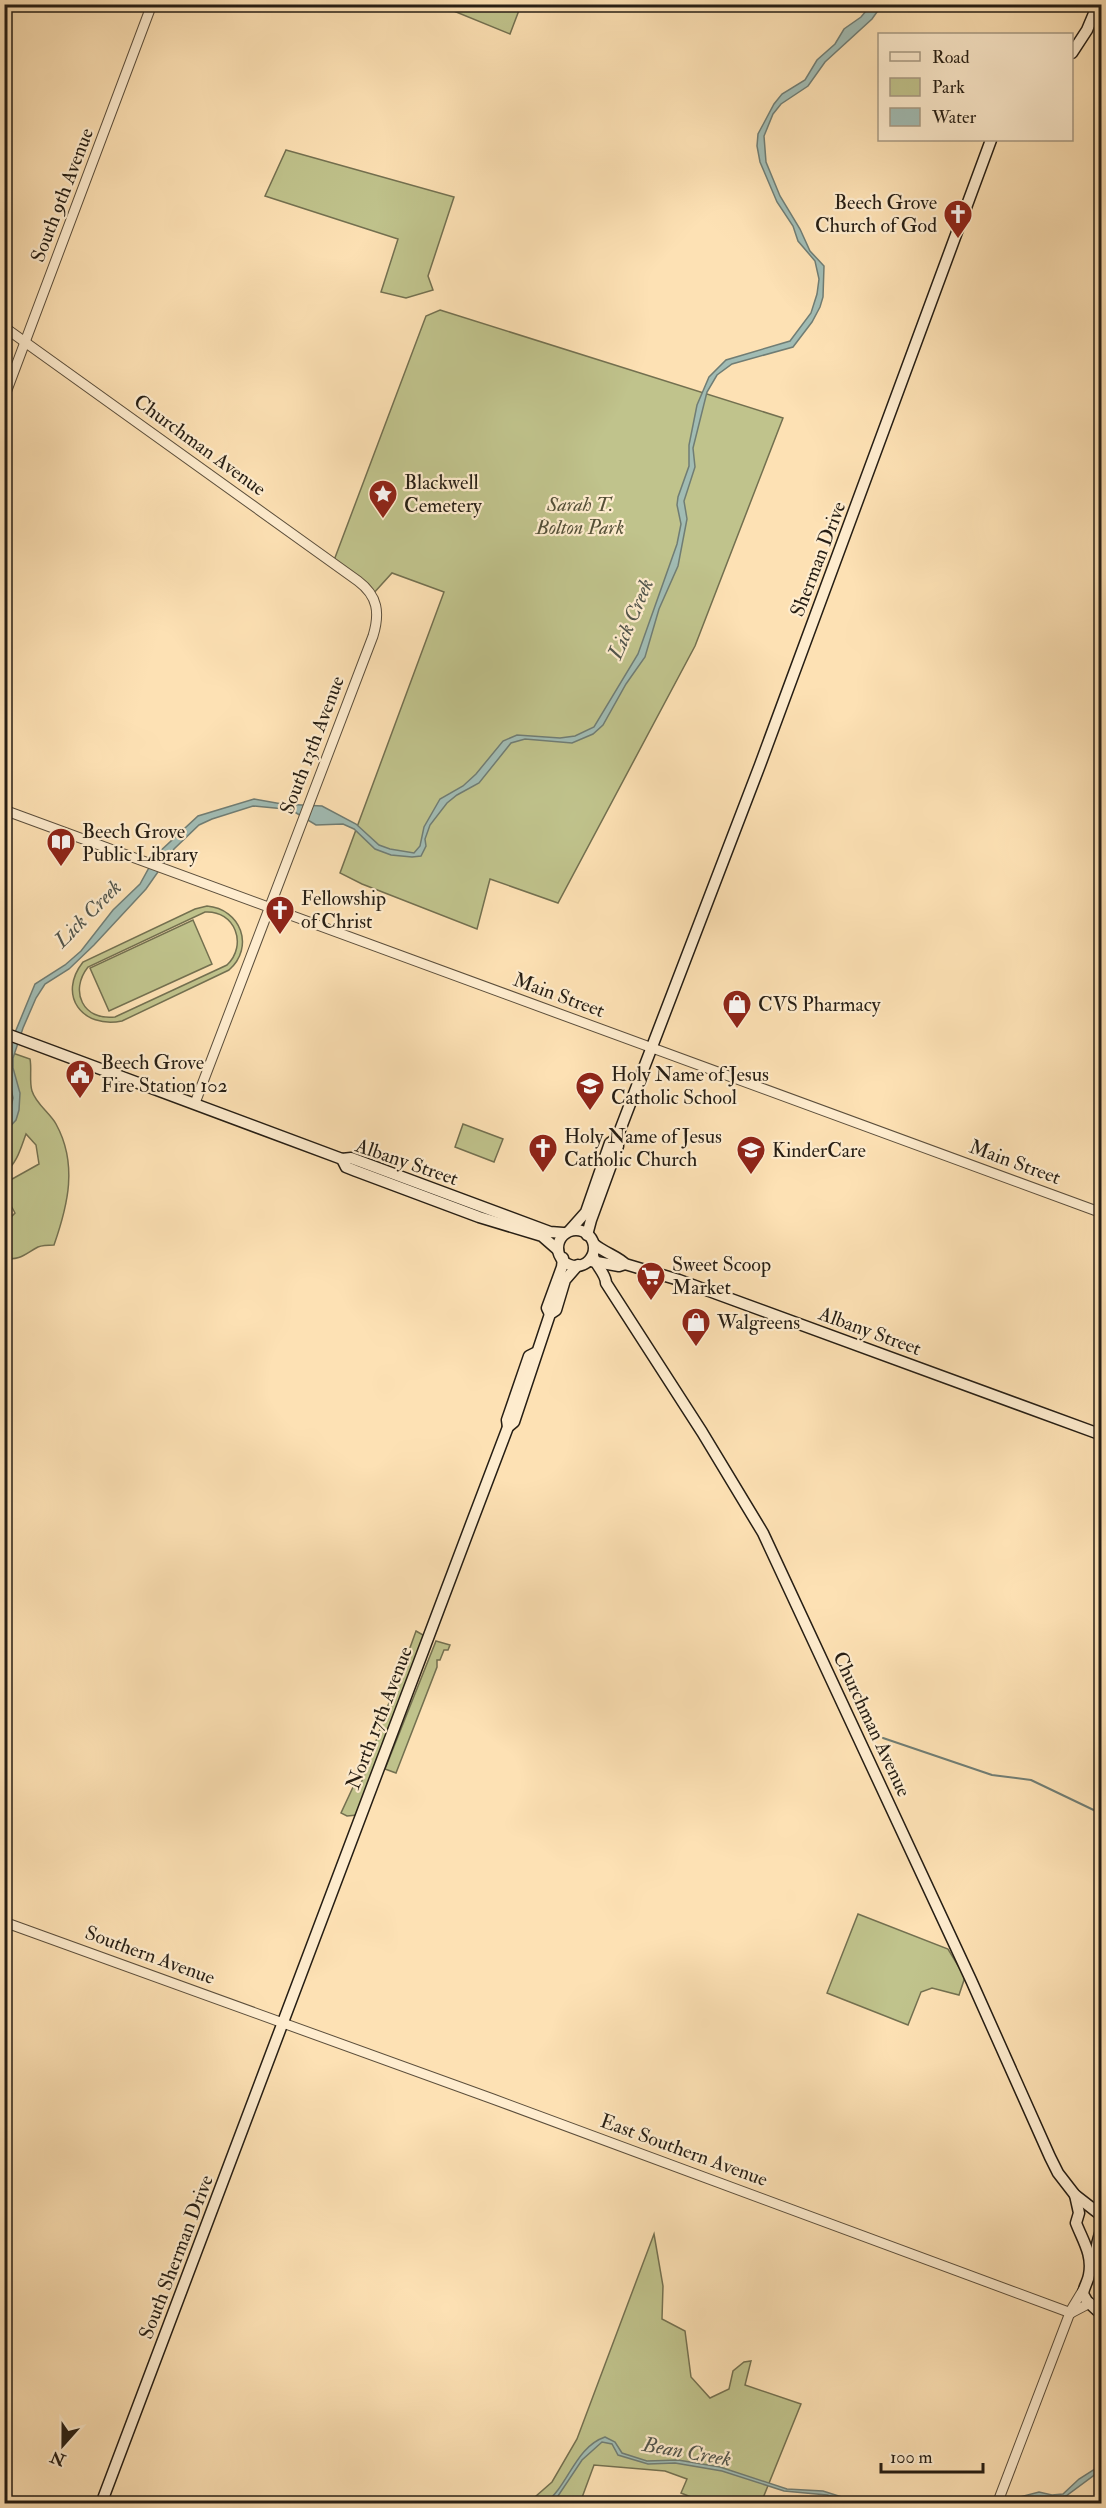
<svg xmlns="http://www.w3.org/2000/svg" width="1106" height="2508" viewBox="0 0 1106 2508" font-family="'IM FELL Double Pica',serif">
<rect width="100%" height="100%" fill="#fde1b4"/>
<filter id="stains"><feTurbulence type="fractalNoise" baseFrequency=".00333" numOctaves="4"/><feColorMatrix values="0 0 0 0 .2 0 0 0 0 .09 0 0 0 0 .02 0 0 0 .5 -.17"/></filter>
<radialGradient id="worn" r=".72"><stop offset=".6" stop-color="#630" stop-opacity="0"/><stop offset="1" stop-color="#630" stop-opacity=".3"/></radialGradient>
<!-- green -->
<g fill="#c0c38c" stroke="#737050" stroke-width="1.5" fill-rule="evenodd">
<path d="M 439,5 L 521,5 L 510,34 Z"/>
<path d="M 286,150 L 454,197 L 428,276 L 433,290 L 406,298 L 381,292 L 398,239 L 265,196 Z"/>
<path d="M 440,310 L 783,418 L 695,646 L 558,903 L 490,879 L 477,929 L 362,884 L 340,873 L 444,592 L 392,573 L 372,595 L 333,563 L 426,316 Z"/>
<path d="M 207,906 C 241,909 255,947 229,970 L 122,1021 C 82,1029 57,995 83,962 L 195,909 ZM 205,912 C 235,910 248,945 227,965 L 115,1017 C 83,1021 69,991 88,967 Z"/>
<path d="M 193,920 L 212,964 L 109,1011 L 90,968 Z"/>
<path d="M 4,1050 L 30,1059 C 32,1069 29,1082 32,1091 C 36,1104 50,1113 56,1124 C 78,1164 68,1205 54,1245 C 49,1245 43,1245 38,1247 C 26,1253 20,1261 5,1258 L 5,1223 L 15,1213 L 9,1202 L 5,1200 L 5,1183 L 39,1164 L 36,1145 L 26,1134 C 21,1147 17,1164 5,1172 Z"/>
<path d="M 463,1124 L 503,1139 L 494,1162 L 455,1147 Z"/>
<path d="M 416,1631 L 423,1635 L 424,1639 L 357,1815 L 347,1816 L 341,1813 L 354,1785 L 360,1785 L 370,1761 L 368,1759 L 369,1754 L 372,1753 L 381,1726 L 379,1724 L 390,1701 L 392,1701 L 393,1693 L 404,1659 L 407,1656 Z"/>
<path d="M 436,1641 L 450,1645 L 448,1650 L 444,1650 L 440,1660 L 437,1660 L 437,1667 L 396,1773 L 385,1769 Z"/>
<path d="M 858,1914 L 948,1949 L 965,1977 L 959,1995 L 932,1988 L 921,1992 L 908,2025 L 827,1993 Z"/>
<path d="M 654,2234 L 663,2286 L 662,2319 L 685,2331 L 691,2377 L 710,2398 L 729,2389 L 733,2371 L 744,2362 L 751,2361 L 745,2385 L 801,2404 L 761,2503 L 706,2503 L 681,2493 L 687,2479 L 665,2471 L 594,2465 L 580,2503 L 527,2504 L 552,2482 L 577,2439 Z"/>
</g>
<!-- water -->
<g fill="#a1bcb4" stroke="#707d74" stroke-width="1.5">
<path d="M 871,5 L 882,5 L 872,19 L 825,62 L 808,86 L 781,104 L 773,114 L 764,136 L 766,162 L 780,196 L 800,229 L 810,251 L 824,266 L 823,297 L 820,307 L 812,322 L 793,347 L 732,364 L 717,375 L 707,392 L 693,448 L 695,467 L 684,501 L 687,519 L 678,566 L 659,609 L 645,657 L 626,684 L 603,725 L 593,734 L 572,743 L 525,739 L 511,743 L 479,783 L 457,795 L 447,803 L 430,825 L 425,839 L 426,846 L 421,856 L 412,857 L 391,855 L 375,849 L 354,829 L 343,824 L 316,825 L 293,811 L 285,809 L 253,806 L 212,819 L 199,825 L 174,849 L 146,889 L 94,945 L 69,969 L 45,984 L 36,998 L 23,1028 L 13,1058 L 13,1068 L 20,1093 L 19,1110 L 16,1120 L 5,1132 L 13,1098 L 6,1065 L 7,1052 L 35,984 L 65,965 L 81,951 L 113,910 L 140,884 L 156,855 L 198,816 L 254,799 L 282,804 L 322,806 L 356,824 L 379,845 L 390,849 L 414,853 L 420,846 L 424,827 L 440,799 L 463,786 L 476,774 L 503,741 L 517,735 L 560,738 L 575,736 L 594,727 L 638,654 L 677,544 L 681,524 L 677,505 L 678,497 L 689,466 L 689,445 L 697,405 L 709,377 L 726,360 L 790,341 L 811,313 L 817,294 L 819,279 L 815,261 L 798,241 L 793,226 L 777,202 L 760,162 L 757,146 L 758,134 L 774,104 L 782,94 L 805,80 L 817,60 L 835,44 L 844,29 L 861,17 Z"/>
<path d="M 605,2437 L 615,2442 L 622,2453 L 647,2461 L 678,2460 L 720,2467 L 787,2489 L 823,2491 L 848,2499 L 900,2503 L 854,2503 L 827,2495 L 784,2491 L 722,2471 L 675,2463 L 648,2464 L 618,2455 L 612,2444 L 602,2442 L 582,2460 L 556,2499 L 552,2503 L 545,2503 C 568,2487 575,2447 605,2437 Z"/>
<path d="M 1101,2465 L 1101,2470 L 1066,2496 L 1054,2499 L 1034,2497 L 1013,2503 L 993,2504 L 1039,2492 L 1052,2495 L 1063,2494 L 1079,2479 Z"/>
</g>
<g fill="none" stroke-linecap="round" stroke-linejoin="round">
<!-- stream -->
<path stroke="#707d74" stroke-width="2" d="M 883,1738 L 992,1775 L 1031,1780 L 1102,1814"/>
<!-- tertiary casing -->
<g stroke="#5c4f3c" stroke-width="11">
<g id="tertiary">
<path d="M 4,327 L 358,581 C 378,596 380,613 373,636 L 195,1103"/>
<path d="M 4,398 L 152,4"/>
<path d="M 4,810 L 1102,1213"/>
<path d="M 4,1922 L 493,2099 L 1071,2313"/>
<path d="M 1071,2313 L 1090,2303"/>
<path d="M 997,2504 L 1071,2310 L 1083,2290"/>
</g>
</g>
<!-- secondary casing -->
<g stroke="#261e14" stroke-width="13">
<g id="secondary">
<path d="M 1072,53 L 1087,30 L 1098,4"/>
<path d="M 4,1033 L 342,1159 L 351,1158 L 550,1232 L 563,1233"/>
<path d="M 342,1159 L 346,1167 L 356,1171 L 479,1217 L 542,1236 L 558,1250"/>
<circle cx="576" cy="1248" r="18"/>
<path d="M 570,1230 L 586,1212 L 610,1143 L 617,1138"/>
<path d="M 587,1235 L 591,1220 L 618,1146 L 617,1138 L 760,765 L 991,140"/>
<path d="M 594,1244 C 603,1252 621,1258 625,1264 L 679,1280 L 1102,1435"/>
<path d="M 593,1256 C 596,1266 606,1274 606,1283 L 702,1432 L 763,1533 L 971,1980 L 1050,2157 L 1058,2173 L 1075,2195 L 1102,2216"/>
<path d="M 591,1261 L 619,1266 L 625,1264"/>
<path d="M 550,1314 L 547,1308 L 562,1267 L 563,1258"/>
<path d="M 508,1427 L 507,1420 L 529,1356 L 535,1353"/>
<path d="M 1075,2195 L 1079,2213 L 1076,2223 C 1083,2241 1093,2255 1089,2275 C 1088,2282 1084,2286 1083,2294 L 1087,2301 L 1102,2315"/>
<path d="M 1102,2228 C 1095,2246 1093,2262 1102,2280"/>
<path d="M 101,2504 L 470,1527 L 508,1427 L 514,1422 L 550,1314 L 556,1310 L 565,1280 L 578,1265"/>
</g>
</g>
<!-- tertiary -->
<use href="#tertiary" stroke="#feecce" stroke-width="9"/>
<!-- secondary -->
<use href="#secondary" stroke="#feecce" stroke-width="10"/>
</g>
<!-- icons -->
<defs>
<g id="church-pin" transform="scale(1.5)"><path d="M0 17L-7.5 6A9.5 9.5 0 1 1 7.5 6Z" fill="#8f2418" stroke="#feecce"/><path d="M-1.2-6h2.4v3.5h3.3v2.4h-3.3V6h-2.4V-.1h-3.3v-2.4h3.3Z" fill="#fff"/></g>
<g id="sight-pin" transform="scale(1.5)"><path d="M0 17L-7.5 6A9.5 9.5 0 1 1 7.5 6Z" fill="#8f2418" stroke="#feecce"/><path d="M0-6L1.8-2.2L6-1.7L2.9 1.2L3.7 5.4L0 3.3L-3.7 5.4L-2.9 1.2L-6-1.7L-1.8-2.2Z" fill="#fff"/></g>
<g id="library-pin" transform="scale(1.5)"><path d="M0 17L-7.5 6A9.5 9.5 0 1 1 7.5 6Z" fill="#8f2418" stroke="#feecce"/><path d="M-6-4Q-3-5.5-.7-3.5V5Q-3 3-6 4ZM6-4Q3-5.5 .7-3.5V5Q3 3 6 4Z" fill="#fff"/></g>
<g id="shop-pin" transform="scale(1.5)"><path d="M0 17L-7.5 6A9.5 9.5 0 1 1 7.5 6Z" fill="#8f2418" stroke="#feecce"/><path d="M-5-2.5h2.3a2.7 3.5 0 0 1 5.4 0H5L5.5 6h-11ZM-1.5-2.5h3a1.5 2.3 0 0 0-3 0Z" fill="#fff"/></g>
<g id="civic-pin" transform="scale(1.5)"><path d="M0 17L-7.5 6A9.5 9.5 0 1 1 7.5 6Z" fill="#8f2418" stroke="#feecce"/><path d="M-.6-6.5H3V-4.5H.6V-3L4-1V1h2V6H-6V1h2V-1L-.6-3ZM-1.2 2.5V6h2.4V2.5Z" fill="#fff"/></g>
<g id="school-pin" transform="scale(1.5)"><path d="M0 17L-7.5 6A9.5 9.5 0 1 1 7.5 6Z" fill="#8f2418" stroke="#feecce"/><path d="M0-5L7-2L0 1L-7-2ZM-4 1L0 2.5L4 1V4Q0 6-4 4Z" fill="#fff"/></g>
<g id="supermarket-pin" transform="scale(1.5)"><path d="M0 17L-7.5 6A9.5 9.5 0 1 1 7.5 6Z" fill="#8f2418" stroke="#feecce"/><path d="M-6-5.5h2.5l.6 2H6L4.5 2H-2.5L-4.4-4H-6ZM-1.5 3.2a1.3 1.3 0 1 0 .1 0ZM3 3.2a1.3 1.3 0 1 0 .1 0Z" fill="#fff"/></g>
</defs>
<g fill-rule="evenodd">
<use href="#church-pin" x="958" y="214"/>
<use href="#sight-pin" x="383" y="494"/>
<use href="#library-pin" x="61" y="842"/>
<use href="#church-pin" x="280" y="910"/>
<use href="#shop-pin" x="737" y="1004"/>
<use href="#civic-pin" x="80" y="1074"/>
<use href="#school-pin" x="590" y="1086"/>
<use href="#church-pin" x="543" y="1148"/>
<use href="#school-pin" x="751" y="1150"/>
<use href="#supermarket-pin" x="651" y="1276"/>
<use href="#shop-pin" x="696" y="1322"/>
</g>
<g text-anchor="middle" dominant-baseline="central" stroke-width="4.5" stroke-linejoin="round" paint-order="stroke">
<!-- street labels -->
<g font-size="20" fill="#261e14" stroke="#feecce">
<text transform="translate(62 195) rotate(-69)">South 9th Avenue</text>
<text transform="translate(200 445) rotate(36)">Churchman Avenue</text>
<text transform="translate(818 559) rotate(-69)">Sherman Drive</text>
<text transform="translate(312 745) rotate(-69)">South 13th Avenue</text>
<text transform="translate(559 995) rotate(20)">Main Street</text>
<text transform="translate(407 1162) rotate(19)">Albany Street</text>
<text transform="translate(1015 1162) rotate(20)">Main Street</text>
<text transform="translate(870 1331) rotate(20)">Albany Street</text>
<text transform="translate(379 1718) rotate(-69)">North 17th Avenue</text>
<text transform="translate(872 1724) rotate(65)">Churchman Avenue</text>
<text transform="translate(150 1955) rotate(20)">Southern Avenue</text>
<text transform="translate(684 2150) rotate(20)">East Southern Avenue</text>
<text transform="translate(176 2257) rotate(-69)">South Sherman Drive</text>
</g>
<!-- poi labels -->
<g font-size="20" fill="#261e14" stroke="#feecce" text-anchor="start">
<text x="937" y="202" text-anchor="end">Beech Grove<tspan x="937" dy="23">Church of God</tspan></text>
<text x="404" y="482">Blackwell<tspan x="404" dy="23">Cemetery</tspan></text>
<text x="82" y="831">Beech Grove<tspan x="82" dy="23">Public Library</tspan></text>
<text x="301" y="898">Fellowship<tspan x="301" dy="23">of Christ</tspan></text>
<text x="758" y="1004">CVS Pharmacy</text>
<text x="101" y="1062">Beech Grove<tspan x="101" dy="23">Fire Station 102</tspan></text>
<text x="611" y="1074">Holy Name of Jesus<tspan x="611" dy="23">Catholic School</tspan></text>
<text x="564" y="1136">Holy Name of Jesus<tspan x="564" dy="23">Catholic Church</tspan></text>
<text x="772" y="1150">KinderCare</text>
<text x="672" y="1264">Sweet Scoop<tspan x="672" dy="23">Market</tspan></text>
<text x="717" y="1322">Walgreens</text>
</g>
<!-- park labels -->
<g font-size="20" font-style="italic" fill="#545038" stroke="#feecce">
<text x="580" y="504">Sarah T.<tspan x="580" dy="23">Bolton Park</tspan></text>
</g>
<!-- water labels -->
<g font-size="21" font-style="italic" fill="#51554c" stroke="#feecce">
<text transform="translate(631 619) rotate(-67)">Lick Creek</text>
<text transform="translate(88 914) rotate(-45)">Lick Creek</text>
<text transform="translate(687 2452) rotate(10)">Bean Creek</text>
</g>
</g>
<!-- margin -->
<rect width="1106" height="2508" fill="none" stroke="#fde1b4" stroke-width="24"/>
<rect x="6" y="6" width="1094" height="2496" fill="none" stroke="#261e14" stroke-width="3"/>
<rect x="12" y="12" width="1082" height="2484" fill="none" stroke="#261e14" stroke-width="1.5"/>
<!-- legend -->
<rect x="878" y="33" width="195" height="108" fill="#feecce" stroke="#a89a84" stroke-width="1.5"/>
<rect x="890" y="52" width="30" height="9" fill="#feecce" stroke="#a89a84" stroke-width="1.5"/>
<text x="932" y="63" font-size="18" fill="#261e14">Road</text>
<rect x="890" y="78" width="30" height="18" fill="#c0c38c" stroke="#a89a84" stroke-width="1.5"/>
<text x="932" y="93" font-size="18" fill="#261e14">Park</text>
<rect x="890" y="108" width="30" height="18" fill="#a1bcb4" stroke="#a89a84" stroke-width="1.5"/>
<text x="932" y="123" font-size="18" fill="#261e14">Water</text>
<!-- north arrow -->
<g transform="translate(63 2445) rotate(201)" stroke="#feecce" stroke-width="4.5" paint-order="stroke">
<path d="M0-4.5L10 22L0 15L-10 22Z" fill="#261e14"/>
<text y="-9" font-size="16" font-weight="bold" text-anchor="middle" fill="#261e14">N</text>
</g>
<!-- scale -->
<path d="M881 2463v9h102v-9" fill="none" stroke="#261e14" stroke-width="3"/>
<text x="890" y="2463" font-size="18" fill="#261e14" stroke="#feecce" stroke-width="4.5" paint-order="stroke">100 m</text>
<rect width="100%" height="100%" filter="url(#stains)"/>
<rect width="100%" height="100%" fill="url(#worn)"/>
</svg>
